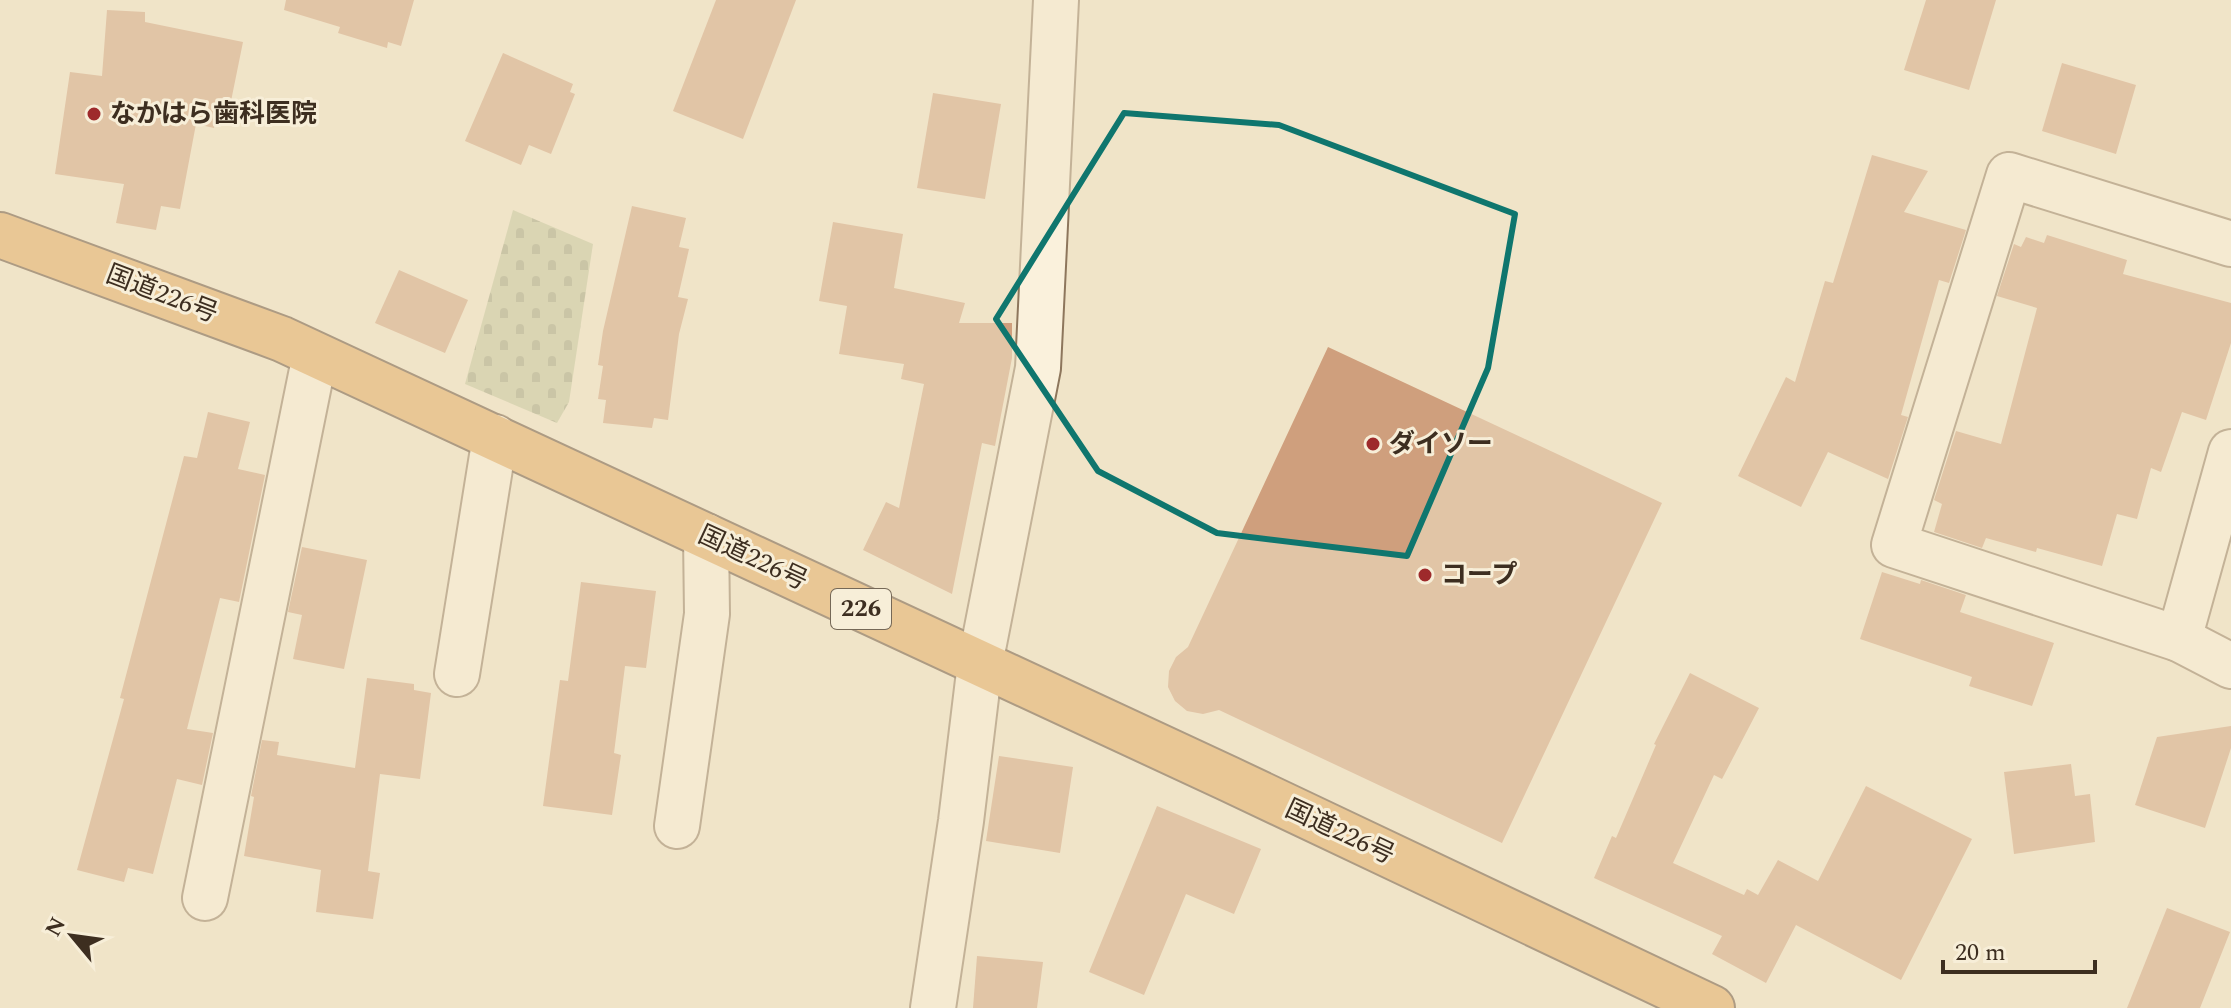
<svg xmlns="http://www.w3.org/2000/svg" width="2231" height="1008" viewBox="0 0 2231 1008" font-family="Spectral,'Noto Sans JP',serif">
<defs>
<pattern id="cemetery-stones" width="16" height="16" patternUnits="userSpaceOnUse" patternTransform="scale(2)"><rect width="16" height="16" fill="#bfc49a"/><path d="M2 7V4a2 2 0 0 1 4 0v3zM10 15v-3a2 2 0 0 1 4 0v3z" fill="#9ca07d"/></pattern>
</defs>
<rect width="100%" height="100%" fill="#f0e4c8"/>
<!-- cemetery -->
<path fill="url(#cemetery-stones)" d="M 513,210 L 593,244 L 569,402 L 557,423 L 465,384 Z"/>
<!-- building -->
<g fill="#cf9f7d">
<path d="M 286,0 L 414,0 L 401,46 L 388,42 L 387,48 L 338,33 L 340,27 L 284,10 Z"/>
<path d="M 716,0 L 796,0 L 743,139 L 673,111 Z"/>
<path d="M 1926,0 L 1996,0 L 1969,90 L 1904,70 Z"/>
<path d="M 107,10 L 145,12 L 145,22 L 243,42 L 229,111 L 218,109 L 214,128 L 196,124 L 180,209 L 161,206 L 156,230 L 116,223 L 124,184 L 55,174 L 70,72 L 102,76 Z"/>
<path d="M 503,53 L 573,84 L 570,92 L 575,94 L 551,154 L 529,145 L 521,165 L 465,141 Z"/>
<path d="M 2062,63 L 2136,85 L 2116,154 L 2042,131 Z"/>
<path d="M 933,93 L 1001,104 L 985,199 L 917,188 Z"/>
<path d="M 1872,155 L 1928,171 L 1904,212 L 1966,230 L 1949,283 L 1939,280 L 1901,415 L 1908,417 L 1888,479 L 1828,452 L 1801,507 L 1738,476 L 1786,377 L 1795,382 L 1825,281 L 1833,283 Z"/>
<path d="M 632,206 L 686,218 L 679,247 L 689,249 L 678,297 L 688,299 L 679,334 L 668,420 L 654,418 L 652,428 L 603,423 L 606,400 L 598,399 L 603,366 L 598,365 L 603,331 Z"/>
<path d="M 833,222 L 903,234 L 894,288 L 965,303 L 959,323 L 1012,323 L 1012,358 L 995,446 L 982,443 L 952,594 L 863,550 L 886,502 L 899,508 L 924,384 L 901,379 L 904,364 L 839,354 L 847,306 L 819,301 Z"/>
<path d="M 2047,235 L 2127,260 L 2123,274 L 2231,303 L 2231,343 L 2206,420 L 2182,412 L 2161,472 L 2151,468 L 2137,519 L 2117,514 L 2102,566 L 2037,548 L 2036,552 L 1986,538 L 1982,548 L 1934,532 L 1942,504 L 1934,500 L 1956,431 L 2001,444 L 2037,308 L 1997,296 L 2014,244 L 2021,247 L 2026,237 L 2044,243 Z"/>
<path d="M 399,270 L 468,300 L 445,353 L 375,323 Z"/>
<path d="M 1328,347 L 1662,503 L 1502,843 L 1219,710 L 1203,714 L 1187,711 L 1175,701 L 1168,687 L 1169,671 L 1176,657 L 1188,647 Z"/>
<path d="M 208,412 L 250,422 L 238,469 L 265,475 L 239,602 L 220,598 L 187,729 L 213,733 L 202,785 L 177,779 L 153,874 L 128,868 L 124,882 L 77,870 L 124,699 L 120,698 L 184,456 L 197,458 Z"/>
<path d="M 302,547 L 367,560 L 344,669 L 293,659 L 302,615 L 288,612 Z"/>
<path d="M 1882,572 L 1920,584 L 1921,580 L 1966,595 L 1960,612 L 2054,643 L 2032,706 L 1969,686 L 1972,677 L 1860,639 Z"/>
<path d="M 581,582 L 656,591 L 646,668 L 625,666 L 614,753 L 621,755 L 612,815 L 543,806 L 560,680 L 568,681 Z"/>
<path d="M 1690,673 L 1759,708 L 1722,779 L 1714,775 L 1673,863 L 1744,895 L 1747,889 L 1758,895 L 1778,860 L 1818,881 L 1866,786 L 1972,839 L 1901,980 L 1796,925 L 1766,983 L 1712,954 L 1722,936 L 1594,878 L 1612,836 L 1616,838 L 1656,745 L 1654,744 Z"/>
<path d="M 367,678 L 414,684 L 414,690 L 431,693 L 420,779 L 380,774 L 368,871 L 380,873 L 373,919 L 316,912 L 321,870 L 244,856 L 254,797 L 251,796 L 262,740 L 279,742 L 277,755 L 355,768 Z"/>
<path d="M 2231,726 L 2231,748 L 2205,828 L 2135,805 L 2157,737 Z"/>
<path d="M 999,756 L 1073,767 L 1060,853 L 986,841 Z"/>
<path d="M 2071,764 L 2075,796 L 2090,794 L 2095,842 L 2014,854 L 2004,772 Z"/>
<path d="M 1157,806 L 1261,849 L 1234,914 L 1186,894 L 1144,995 L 1089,972 Z"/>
<path d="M 2167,908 L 2230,932 L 2200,1008 L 2127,1008 Z"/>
<path d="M 977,956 L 1043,962 L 1037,1008 L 973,1008 Z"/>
</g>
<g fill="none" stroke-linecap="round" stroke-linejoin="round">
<!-- street casing -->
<g stroke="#8d765c" stroke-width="48">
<g id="street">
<path d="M 2231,244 L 2009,175 L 1894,545 L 2179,639 L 2231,666"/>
<path d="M 2179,639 L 2231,452"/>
<path d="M 457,674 L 495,437"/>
<path d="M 677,826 L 707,614 L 706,536"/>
<path d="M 205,898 L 315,355"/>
<path d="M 933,1008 L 961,821 L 980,664 L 1038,368 L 1056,0"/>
</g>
</g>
<!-- highway casing -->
<g stroke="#5b4430" stroke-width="48">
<path id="highway" d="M 0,235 L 282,339 L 1229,779 L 1712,1008"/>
</g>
<!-- street -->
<use href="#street" stroke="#faf1dc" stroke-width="44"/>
<!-- highway -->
<use href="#highway" stroke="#e0a458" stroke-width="44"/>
</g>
<!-- marked area -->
<path d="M0 0H2231V1008H0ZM 1124,113 L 1279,125 L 1515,214 L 1488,368 L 1407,556 L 1217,533 L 1098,471 L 996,319 Z" fill="#f0e4c8" fill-opacity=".55" fill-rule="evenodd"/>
<path fill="none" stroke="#0f766e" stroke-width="6" stroke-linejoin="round" d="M 1124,113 L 1279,125 L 1515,214 L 1488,368 L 1407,556 L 1217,533 L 1098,471 L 996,319 Z"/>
<!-- markers -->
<g fill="#9e2a2b" stroke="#f7eed8" stroke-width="3">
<circle cx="94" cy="114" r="8"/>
<circle cx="1373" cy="444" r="8"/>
<circle cx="1425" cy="575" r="8"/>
</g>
<g text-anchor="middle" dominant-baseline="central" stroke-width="6" stroke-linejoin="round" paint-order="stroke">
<!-- shield labels -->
<rect fill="#f7eed8" stroke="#756857" stroke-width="2" x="831" y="589" width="60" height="40" rx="6"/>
<g font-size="24" font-weight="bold" fill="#3d2e20">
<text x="861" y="609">226</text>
</g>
<!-- poi labels -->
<g font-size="26" font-weight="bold" fill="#3d2e20" stroke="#f7eed8" text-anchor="start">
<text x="110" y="114">なかはら歯科医院</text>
<text x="1389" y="444">ダイソー</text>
<text x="1441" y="575">コープ</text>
</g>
<!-- street labels -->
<g font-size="26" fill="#3d2e20" stroke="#f7eed8">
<text transform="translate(162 294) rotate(21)">国道226号</text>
<text transform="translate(753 558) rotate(25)">国道226号</text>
<text transform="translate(1340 832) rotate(25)">国道226号</text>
</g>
</g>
<!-- north arrow -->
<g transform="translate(72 936) rotate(299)" stroke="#f7eed8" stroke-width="6" paint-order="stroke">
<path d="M0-6L14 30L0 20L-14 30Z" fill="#3d2e20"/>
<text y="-12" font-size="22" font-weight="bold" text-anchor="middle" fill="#3d2e20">N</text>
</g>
<!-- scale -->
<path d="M1943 960v12h152v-12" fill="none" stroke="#3d2e20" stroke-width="4"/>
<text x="1955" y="960" font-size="24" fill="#3d2e20" stroke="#f7eed8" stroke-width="6" paint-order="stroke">20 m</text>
</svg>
